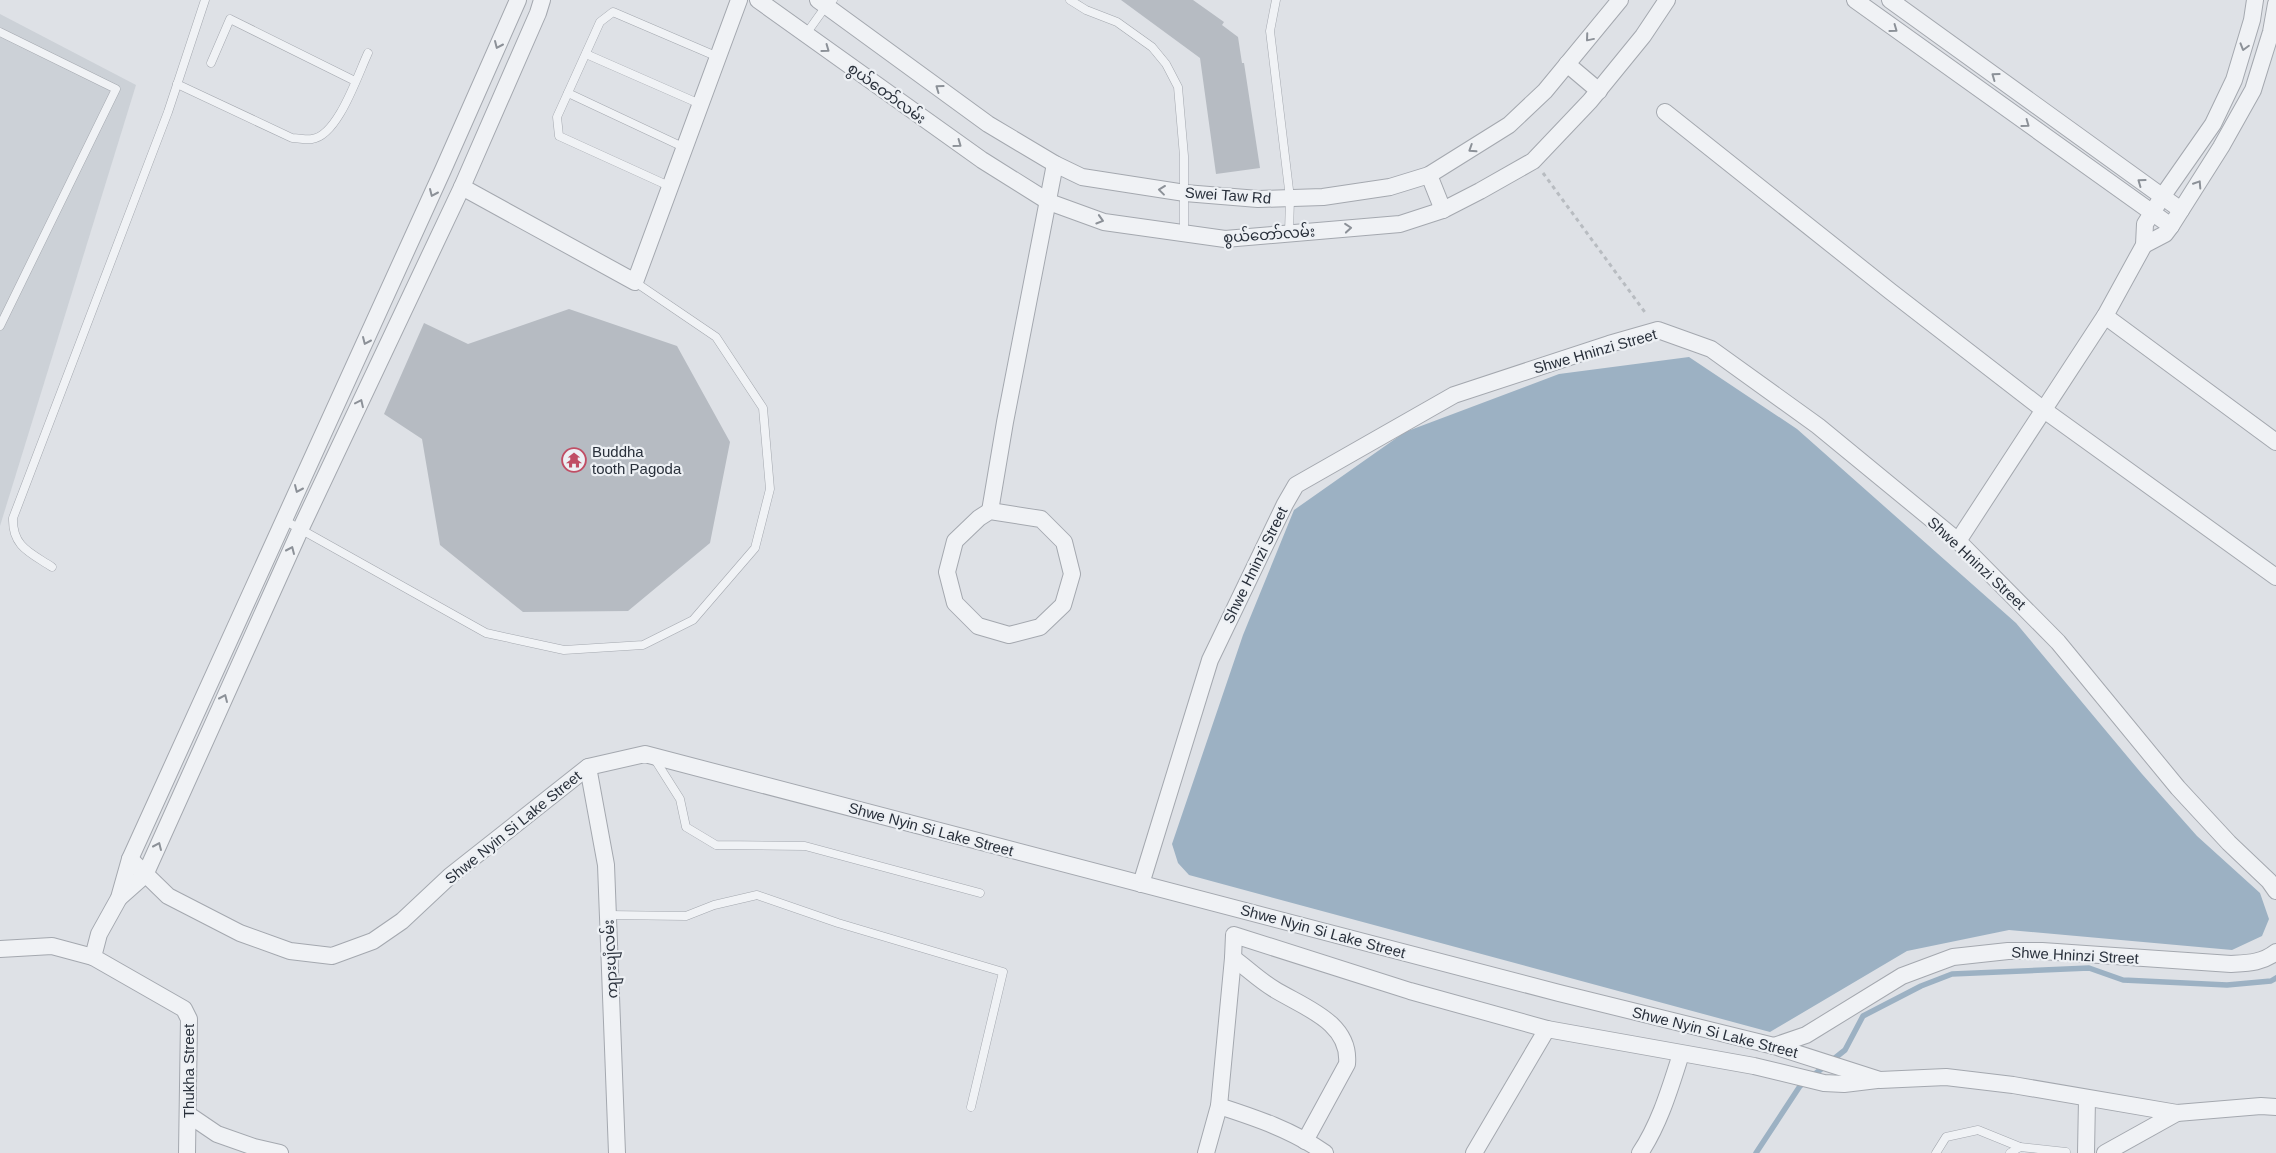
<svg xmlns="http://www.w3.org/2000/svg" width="2276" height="1153" viewBox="0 0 2276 1153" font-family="Arial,'Noto Sans Myanmar',sans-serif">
<rect width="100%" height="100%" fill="#dee1e6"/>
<!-- built -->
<path fill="#ccd1d7" d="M 0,14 L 136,85 L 0,526 Z"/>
<!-- water -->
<path fill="#9cb1c3" d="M 1689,357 L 1797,429 L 2016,623 L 2142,774 L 2197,836 L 2260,893 L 2269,919 L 2262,936 L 2232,950 L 2009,930 L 1907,951 L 1770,1032 L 1189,875 L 1178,863 L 1172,844 L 1243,635 L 1294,510 L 1405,432 L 1559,374 Z"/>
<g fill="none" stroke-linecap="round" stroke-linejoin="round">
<!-- stream -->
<path stroke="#9cb1c3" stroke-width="5.5" d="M 1756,1153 L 1800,1086 L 1845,1050 L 1863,1016 L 1921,986 L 1952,974 L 2089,968 L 2123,980 L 2227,985 L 2271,981 L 2276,978"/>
</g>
<!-- building -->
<g fill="#b6bbc2">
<path d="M 1121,0 L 1193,0 L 1224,22 L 1222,25 L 1238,37 L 1242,63 L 1244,63 L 1260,168 L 1216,174 L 1200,58 Z"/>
<path d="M 569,309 L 677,346 L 730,442 L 710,543 L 628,611 L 523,612 L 440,545 L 422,439 L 384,414 L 424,323 L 468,344 Z"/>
</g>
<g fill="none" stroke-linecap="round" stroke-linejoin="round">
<!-- lane casing -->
<g stroke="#a4a8af" stroke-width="9">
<g id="lane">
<path d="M 1070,0 L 1086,10 L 1117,22 L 1152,47 L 1166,64 L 1178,87 L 1184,156 L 1184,233"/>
<path d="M 1276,0 L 1270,31 L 1290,198 L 1289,233"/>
<path d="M 0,32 L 116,89 L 0,326"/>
<path d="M 806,34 L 826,6 L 833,0"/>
<path d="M 586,54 L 700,104"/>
<path d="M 211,63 L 230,19 L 355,81"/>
<path d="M 177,84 L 292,138 C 299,138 306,140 312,139 C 338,136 358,74 368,53"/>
<path d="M 568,93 L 683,147"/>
<path d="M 669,186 L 559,136 L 557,117 L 600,22 L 613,12 L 718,57"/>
<path d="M 284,520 L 486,633 L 564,650 L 643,645 L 693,620 L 755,548 L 770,489 L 763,408 L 716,337 L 635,282"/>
<path d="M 52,567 C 31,553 12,547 13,518 L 168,112 L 205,0"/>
<path d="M 654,758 L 680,799 L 686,827 L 716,845 L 805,846 L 980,893"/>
<path d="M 608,915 L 686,916 L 714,905 L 757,895 L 838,923 L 1003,972 L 971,1107"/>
<path d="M 1936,1153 L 1946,1137 L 1978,1130 L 2020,1147"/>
<path d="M 2010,1153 L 2020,1147 L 2066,1152"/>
</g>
</g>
<!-- street casing -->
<g stroke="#a4a8af" stroke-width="18">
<g id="street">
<path d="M 758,0 L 982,160 L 1049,202 L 1104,222 L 1225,239 L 1400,224 L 1443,210 L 1480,191 L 1533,161 L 1590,101 L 1643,36 L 1667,0"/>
<path d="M 818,0 L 988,124 L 1055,164 L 1082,177 L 1185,193 L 1258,199 L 1323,197 L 1390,187 L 1429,175 L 1509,125 L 1545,91 L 1620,0"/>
<path d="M 1855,0 L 2171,226"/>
<path d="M 1890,0 L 2181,210"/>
<path d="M 1567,64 L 1599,91"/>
<path d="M 1665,112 L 1890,291 L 2044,410 L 2276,577"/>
<path d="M 1429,175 L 1443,210"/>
<path d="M 462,187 L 635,282 L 739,0"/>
<path d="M 2144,245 L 2165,234 L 2171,226 L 2221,147 L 2253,90 L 2271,32 L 2276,4"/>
<path d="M 2105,316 L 2276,442"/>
<path d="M 990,511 L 1041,519 L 1064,542 L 1072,574 L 1063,605 L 1040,627 L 1009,635 L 978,626 L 955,603 L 947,572 L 955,541 L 979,518 Z"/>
<path d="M 990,511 L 1005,422 L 1055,164"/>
<path d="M 1958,541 L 2105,316 L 2144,245 L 2145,224 L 2162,197 L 2213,124 L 2234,80 L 2252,20 L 2255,0"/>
<path d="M 588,767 L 606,865 L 617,1153"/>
<path d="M 130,859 L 168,896 L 240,933 L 290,951 L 332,956 L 373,941 L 402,921 L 450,876 L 588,767 L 645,754 L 1559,993 L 1774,1046 L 1880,1080 L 1946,1077 L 2013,1085 L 2177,1113 L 2261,1106 L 2276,1107"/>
<path d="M 1141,884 L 1210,660 L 1285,504 L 1296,485 L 1454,395 L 1609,344 L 1658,330 L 1711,349 L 1818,426 L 1958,541 L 2058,642 L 2178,788 L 2229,843 L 2269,881 L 2276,891"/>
<path d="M 119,898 L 145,875 L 301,528 L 462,187 L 538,13 L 542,0"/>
<path d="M 0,949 L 52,946 L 93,957"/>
<path d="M 1233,958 C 1247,968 1259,980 1274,989 C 1303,1007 1351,1022 1347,1064 L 1305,1141"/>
<path d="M 1774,1046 L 1806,1035 L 1902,976 L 1953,957 L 2008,951 L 2042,951 L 2231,964 C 2248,963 2262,963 2276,952"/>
<path d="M 1219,1106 C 1256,1118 1292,1130 1325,1153"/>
<path d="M 189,1115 L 217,1134 L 254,1147 L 280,1153"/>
<path d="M 187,1153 L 189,1019 L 184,1009 L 93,957 L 99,934 L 119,898 L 130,859 L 443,170 L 518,0"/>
<path d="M 1206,1153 L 1219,1106 L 1233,958 L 1234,935 L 1410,991 L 1547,1029 L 1754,1066 L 1824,1083 L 1844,1084 L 1877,1080"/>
<path d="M 1474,1153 L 1547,1029"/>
<path d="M 1640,1153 C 1660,1123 1670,1088 1681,1054"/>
<path d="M 2086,1153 L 2087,1099"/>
<path d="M 2105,1153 L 2177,1113"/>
</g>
</g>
<!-- path -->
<path stroke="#b8bcc1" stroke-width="3" stroke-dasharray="4 4" stroke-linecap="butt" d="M 1543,173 L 1647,315"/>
<!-- lane -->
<use href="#lane" stroke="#f0f2f5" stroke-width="8"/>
<!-- street -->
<use href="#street" stroke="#f0f2f5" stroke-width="16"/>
</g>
<!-- one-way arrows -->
<defs><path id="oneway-chevron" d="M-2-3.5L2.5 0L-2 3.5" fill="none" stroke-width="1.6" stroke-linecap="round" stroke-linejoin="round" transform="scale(1.25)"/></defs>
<g stroke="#8c9198">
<use href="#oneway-chevron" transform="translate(1894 29) rotate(36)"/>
<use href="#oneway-chevron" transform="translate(1589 38) rotate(130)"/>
<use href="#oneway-chevron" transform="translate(498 45) rotate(114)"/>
<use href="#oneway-chevron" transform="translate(2244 47) rotate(106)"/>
<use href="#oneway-chevron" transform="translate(826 49) rotate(36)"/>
<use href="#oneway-chevron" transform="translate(1995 76) rotate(-144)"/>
<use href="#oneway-chevron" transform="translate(939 88) rotate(-144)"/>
<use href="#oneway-chevron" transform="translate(2026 124) rotate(36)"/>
<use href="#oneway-chevron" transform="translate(958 144) rotate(36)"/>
<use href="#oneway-chevron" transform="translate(1472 149) rotate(147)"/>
<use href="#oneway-chevron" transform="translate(2141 182) rotate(-144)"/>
<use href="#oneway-chevron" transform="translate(2198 184) rotate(-57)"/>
<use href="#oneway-chevron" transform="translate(1162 190) rotate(-173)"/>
<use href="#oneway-chevron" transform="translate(433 193) rotate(114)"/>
<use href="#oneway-chevron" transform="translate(1100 220) rotate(17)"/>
<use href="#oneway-chevron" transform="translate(1348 228) rotate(-5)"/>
<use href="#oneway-chevron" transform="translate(366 341) rotate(114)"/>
<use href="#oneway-chevron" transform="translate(360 403) rotate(-65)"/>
<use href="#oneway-chevron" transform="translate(298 489) rotate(114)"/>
<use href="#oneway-chevron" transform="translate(291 550) rotate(-66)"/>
<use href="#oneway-chevron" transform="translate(224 698) rotate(-66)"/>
<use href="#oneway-chevron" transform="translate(158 846) rotate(-66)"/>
</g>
<!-- icons -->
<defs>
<g id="temple-ring" transform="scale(1.25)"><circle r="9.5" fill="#edf0f4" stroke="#c04e65" stroke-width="1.5"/><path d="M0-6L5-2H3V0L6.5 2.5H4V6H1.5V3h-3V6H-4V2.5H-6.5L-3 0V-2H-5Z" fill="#c04e65"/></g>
</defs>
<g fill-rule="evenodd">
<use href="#temple-ring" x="574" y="460"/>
</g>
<g text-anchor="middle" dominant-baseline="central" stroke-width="4.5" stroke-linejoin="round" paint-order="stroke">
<!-- street labels -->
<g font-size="15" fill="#29303b" stroke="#edf0f4">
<text transform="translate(887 93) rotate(36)">စွယ်တော်လမ်း</text>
<text transform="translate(1228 195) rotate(4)">Swei Taw Rd</text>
<text transform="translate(1269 234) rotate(-4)">စွယ်တော်လမ်း</text>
<text transform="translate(1595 351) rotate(-16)">Shwe Hninzi Street</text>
<text transform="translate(1977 563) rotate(43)">Shwe Hninzi Street</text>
<text transform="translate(1255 565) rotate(-64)">Shwe Hninzi Street</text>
<text transform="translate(513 827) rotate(-39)">Shwe Nyin Si Lake Street</text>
<text transform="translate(931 829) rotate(15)">Shwe Nyin Si Lake Street</text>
<text transform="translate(1323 931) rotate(15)">Shwe Nyin Si Lake Street</text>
<text transform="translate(2075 955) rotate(3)">Shwe Hninzi Street</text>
<text transform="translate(610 959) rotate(-93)">ကျားပျံလမ်း</text>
<text transform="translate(1715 1032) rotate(14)">Shwe Nyin Si Lake Street</text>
<text transform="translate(188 1071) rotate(-90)">Thukha Street</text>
</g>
<!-- poi labels -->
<g font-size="15" fill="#29303b" stroke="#edf0f4" text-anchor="start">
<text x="592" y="451">Buddha<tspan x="592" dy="17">tooth Pagoda</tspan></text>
</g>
</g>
</svg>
